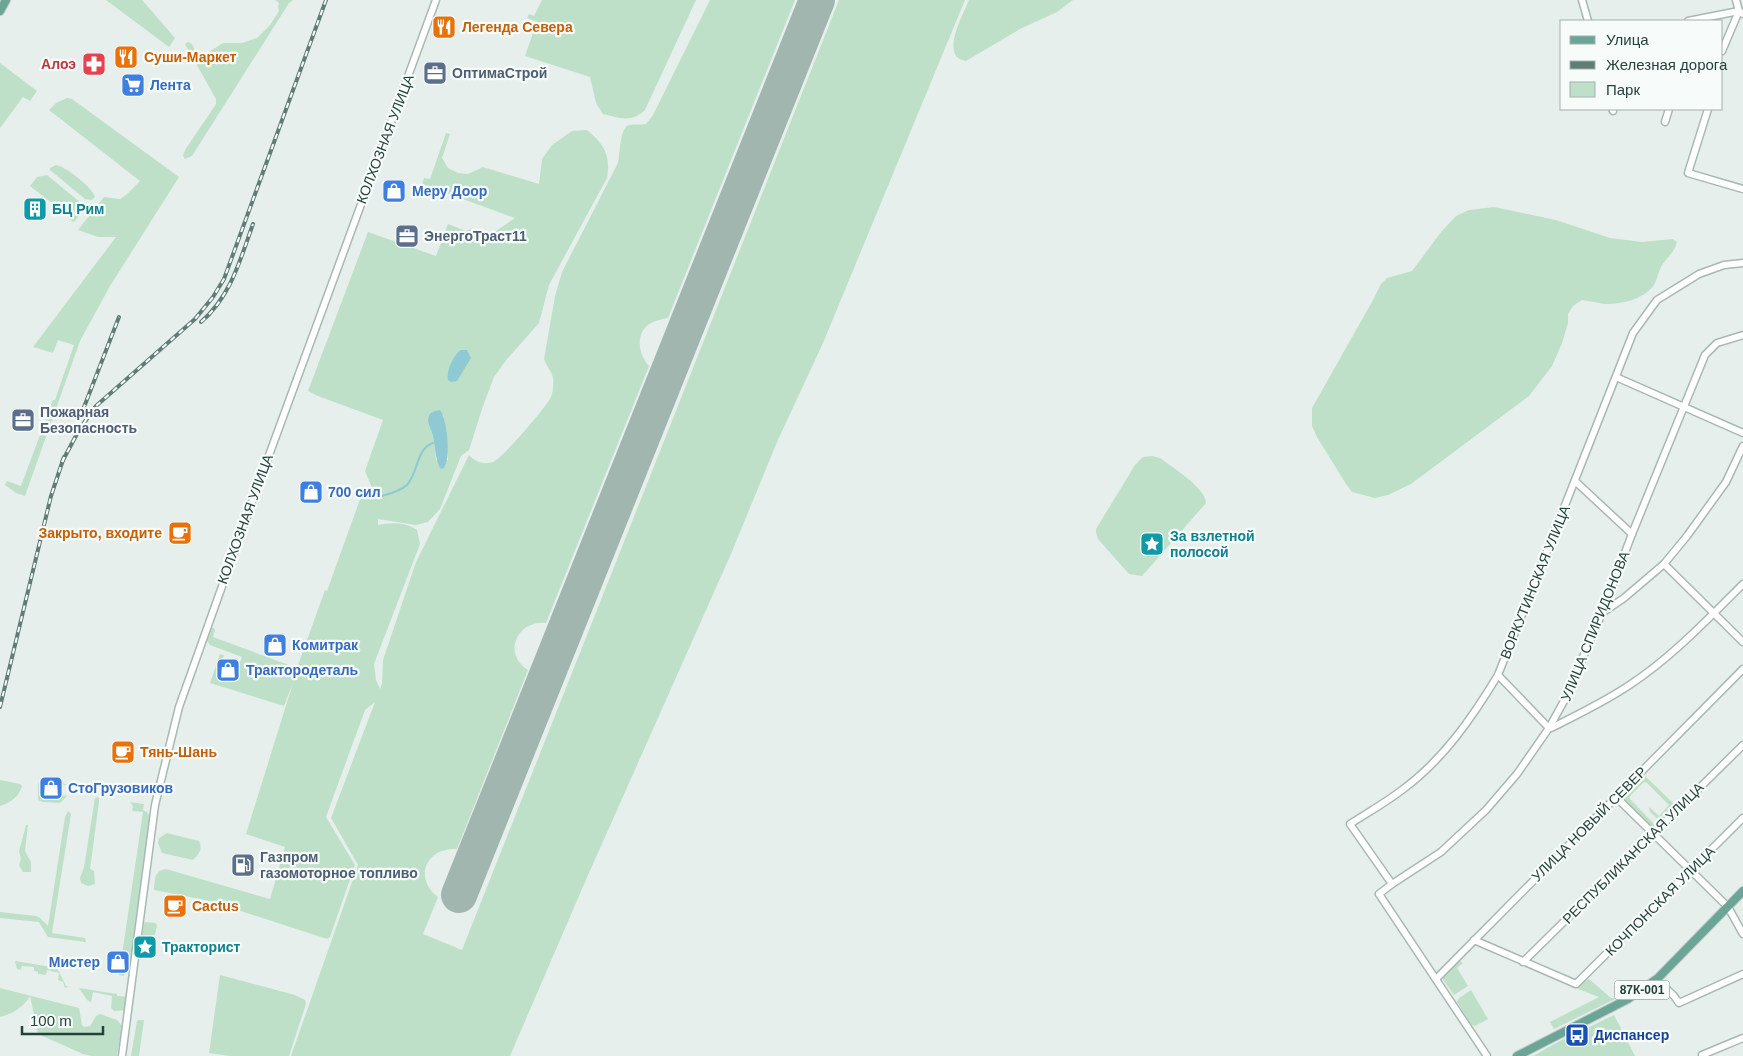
<svg xmlns="http://www.w3.org/2000/svg" width="1743" height="1056" viewBox="0 0 1743 1056" font-family="Helvetica,sans-serif">
<rect width="100%" height="100%" fill="#e6efeb"/>
<!-- green -->
<g fill="#bfe0c8" fill-rule="evenodd">
<path d="M 106,0 L 142,0 L 175,38 L 169,47 Z"/>
<path d="M 275,0 L 293,0 L 289,3 L 192,156 L 185,159 L 183,156 L 185,150 L 216,104 L 216,99 L 185,44 L 188,42 L 192,44 L 199,60 L 201,57 L 223,43 L 242,43 L 257,38 L 270,25 L 279,11 L 278,6 L 279,3 Z"/>
<path d="M 542,0 L 696,0 L 645,110 C 631,123 620,118 603,114 L 596,103 L 590,77 L 525,56 L 537,22 L 527,18 L 529,14 L 534,16 Z"/>
<path d="M 710,0 L 795,0 L 668,318 C 661,319 654,321 648,325 C 635,335 639,355 649,366 L 546,623 C 517,620 502,654 528,670 L 457,849 C 426,847 413,878 438,897 L 423,934 L 462,950 L 839,0 L 965,0 L 823,343 L 777,442 L 731,554 L 585,882 L 510,1056 L 291,1056 L 358,865 L 331,818 L 375,702 L 365,710 L 326,817 L 355,865 L 330,937 L 327,939 L 210,901 L 154,890 C 155,879 154,871 166,869 L 270,899 L 285,847 L 246,834 L 293,683 L 284,706 L 210,683 L 220,654 L 224,655 L 219,670 L 235,676 L 242,657 L 210,645 L 207,641 L 212,628 L 214,628 L 215,630 L 213,637 L 297,668 L 325,590 L 327,591 L 363,491 L 371,493 L 372,488 L 365,471 L 383,420 L 318,396 L 308,391 L 368,232 L 436,256 L 448,224 L 466,231 C 474,227 485,232 493,233 L 515,218 L 422,184 L 424,178 L 430,179 L 446,133 L 450,134 L 442,158 L 448,168 L 458,173 L 468,174 L 483,167 L 539,184 L 542,159 L 552,145 L 572,131 L 587,130 C 604,144 611,155 607,178 L 549,285 L 539,323 L 507,359 L 494,377 L 483,406 L 469,450 L 461,456 L 440,509 L 428,522 L 416,525 L 378,519 L 378,525 C 391,522 406,522 417,530 L 420,544 L 374,664 L 376,680 L 380,689 L 382,684 L 383,660 L 416,562 L 469,455 C 475,462 484,465 493,462 C 503,458 541,412 548,402 C 551,398 553,392 553,387 C 555,372 548,371 544,359 L 555,296 L 562,272 L 618,163 C 620,153 620,127 629,125 C 635,124 640,125 646,124 L 653,115 ZM 443,414 L 447,441 L 448,460 L 436,460 L 433,435 Z"/>
<path d="M 969,0 L 1073,0 L 1057,12 L 1020,29 L 966,61 C 939,57 963,15 969,0 Z"/>
<path d="M 0,63 L 37,91 L 30,101 L 23,97 L 0,128 Z"/>
<path d="M 67,98 L 72,99 L 179,177 L 110,286 L 80,341 L 25,496 L 16,493 L 5,485 L 7,481 L 21,486 L 53,400 L 55,400 L 74,345 L 58,340 L 53,353 L 33,347 L 116,237 L 98,237 L 78,230 L 104,197 L 120,199 L 127,194 L 140,181 L 49,110 L 56,103 Z"/>
<path d="M 56,165 C 65,166 93,188 95,197 L 92,200 L 85,199 L 50,170 L 50,168 Z"/>
<path d="M 47,175 L 81,203 L 82,212 L 74,222 L 68,219 L 69,216 L 30,186 L 37,177 Z"/>
<path d="M 1494,207 L 1556,220 L 1610,238 L 1642,242 L 1673,239 L 1677,242 C 1675,252 1666,258 1661,267 C 1658,273 1657,280 1654,285 C 1643,300 1622,304 1605,304 C 1597,303 1590,301 1582,300 L 1573,306 L 1568,314 L 1568,323 L 1562,343 L 1552,366 L 1529,396 L 1411,484 L 1388,495 L 1375,498 L 1352,492 L 1346,484 L 1317,437 L 1312,426 L 1312,408 L 1373,300 L 1381,284 L 1387,278 L 1412,271 L 1441,232 L 1456,216 L 1469,210 Z"/>
<path d="M 1152,456 L 1160,458 C 1172,467 1206,488 1206,503 L 1142,576 L 1129,574 L 1098,539 L 1096,533 L 1096,529 L 1135,465 L 1143,457 Z"/>
<path d="M 1645,776 L 1675,805 L 1659,820 L 1650,812 L 1649,807 L 1659,816 L 1669,805 L 1647,783 L 1644,782 L 1630,796 L 1630,799 L 1655,825 L 1653,829 L 1622,799 L 1623,796 L 1642,777 Z"/>
<path d="M 0,780 L 20,784 L 22,786 C 18,798 11,802 0,806 Z"/>
<path d="M 45,780 L 62,783 L 68,785 L 48,783 L 47,793 L 67,796 L 60,803 L 43,802 L 38,800 L 38,784 Z"/>
<path d="M 97,797 L 99,798 L 99,802 L 90,869 L 94,871 L 95,884 L 88,886 L 81,883 L 80,878 L 84,867 L 95,798 Z"/>
<path d="M 130,802 L 144,804 L 143,810 L 147,812 L 150,817 L 132,959 L 126,962 L 124,976 L 119,975 L 143,812 L 132,811 L 133,806 Z"/>
<path d="M 68,811 L 71,814 L 52,933 L 85,938 L 86,942 L 48,937 L 39,922 L 0,918 L 0,912 L 36,916 L 40,918 L 48,926 L 65,817 Z"/>
<path d="M 26,825 L 28,825 L 25,851 L 31,862 L 31,872 L 23,872 L 19,865 L 21,859 L 19,851 Z"/>
<path d="M 167,833 L 199,841 C 203,849 199,854 193,860 L 162,853 L 158,843 L 159,838 Z"/>
<path d="M 145,922 L 155,923 L 157,925 L 155,935 L 151,935 L 148,951 L 142,950 L 141,947 L 144,924 Z"/>
<path d="M 1458,960 L 1463,963 L 1457,968 L 1468,986 L 1454,995 L 1442,978 Z"/>
<path d="M 15,961 L 57,968 L 66,986 L 69,986 L 65,988 L 63,982 L 58,980 L 59,973 L 47,970 L 46,975 L 38,974 L 38,972 L 34,971 L 34,967 L 22,966 L 21,970 L 17,969 Z"/>
<path d="M 220,975 L 295,995 L 305,1000 L 306,1004 L 289,1056 L 230,1056 L 209,1053 Z"/>
<path d="M 1589,979 L 1611,998 L 1617,998 L 1554,1029 L 1550,1022 L 1599,997 L 1578,989 L 1580,984 Z"/>
<path d="M 0,988 L 79,1008 L 82,1025 L 84,1027 L 90,1026 L 96,1016 L 100,1014 L 117,1020 L 122,1026 L 117,1056 L 92,1056 L 83,1054 L 38,1034 L 30,996 C 24,1007 12,1014 0,1017 Z"/>
<path d="M 79,988 L 117,994 L 117,996 L 127,997 L 126,1010 L 114,1011 L 111,1008 L 112,996 L 93,992 L 91,1002 L 87,1000 Z"/>
<path d="M 1471,990 L 1488,1019 L 1475,1026 L 1471,1024 L 1457,1002 L 1459,998 Z"/>
<path d="M 1614,1015 L 1635,1056 L 1533,1056 L 1556,1043 Z"/>
<path d="M 139,1020 L 144,1020 L 139,1056 L 131,1056 L 137,1021 Z"/>
</g>
<!-- water -->
<g fill="#8ec9d4">
<path d="M 461,350 L 467,350 L 471,358 L 457,381 L 451,382 L 448,380 C 446,371 454,354 461,350 Z"/>
<path d="M 440,410 C 447,419 452,460 443,469 L 440,468 C 435,457 435,446 433,436 C 432,429 426,423 429,416 C 431,411 436,411 440,410 Z"/>
</g>
<g fill="none" stroke-linecap="round" stroke-linejoin="round">
<!-- stream -->
<path stroke="#8ec9d4" stroke-width="2" d="M 378,497 C 388,494 399,492 407,485 C 419,471 416,449 433,443"/>
<!-- runway -->
<path stroke="#a2b6b0" stroke-width="36" d="M 459,895 L 817,0"/>
<!-- minor casing -->
<g stroke="#a8b8b2" stroke-width="9">
<g id="minor">
<path d="M 1582,0 L 1588,21"/>
<path d="M 1736,0 L 1739,11 L 1743,14"/>
<path d="M 1688,21 L 1739,11"/>
<path d="M 1722,51 L 1739,11"/>
<path d="M 1612,109 L 1613,111"/>
<path d="M 1708,109 L 1688,173 L 1743,189"/>
<path d="M 1665,122 L 1669,109"/>
<path d="M 1616,377 L 1743,433"/>
<path d="M 1575,481 L 1632,534"/>
<path d="M 1664,564 L 1743,642"/>
<path d="M 1602,613 L 1624,598 L 1664,564 L 1687,536 L 1726,482 L 1743,446"/>
<path d="M 1498,675 L 1549,728"/>
<path d="M 1551,728 C 1577,715 1604,702 1628,686 C 1671,658 1707,620 1743,584"/>
<path d="M 1616,797 L 1728,907 L 1743,934"/>
<path d="M 1392,884 L 1441,852 L 1486,810 L 1517,774 L 1549,728 L 1564,701 L 1602,613 L 1632,534 L 1705,355 L 1717,343 L 1743,335"/>
<path d="M 1474,940 L 1576,984 L 1743,818"/>
<path d="M 1523,962 L 1743,745"/>
<path d="M 1436,979 L 1743,669"/>
<path d="M 1656,979 L 1674,996 L 1679,1003 L 1743,974"/>
<path d="M 1702,1055 L 1743,1038"/>
<path d="M 122,1056 L 155,805 L 179,707 L 261,477 L 436,0"/>
<path d="M 1487,1056 L 1379,894 L 1392,884 L 1350,824 C 1367,813 1385,803 1402,790 C 1443,760 1472,718 1498,675 L 1633,333 L 1657,300 L 1699,274 L 1724,265 L 1743,263"/>
</g>
</g>
<!-- major casing -->
<g stroke="#c2cac8" stroke-width="10">
<g id="major">
<path d="M 0,11 L 6,0"/>
<path d="M 1517,1056 L 1628,999 L 1658,978 L 1743,891"/>
</g>
</g>
<!-- minor -->
<use href="#minor" stroke="#fff" stroke-width="6"/>
<!-- major -->
<use href="#major" stroke="#6aa596" stroke-width="8"/>
<!-- rail casing -->
<g stroke="#5f7d75" stroke-width="4">
<g id="rail">
<path d="M 201,322 C 231,296 240,260 253,224"/>
<path d="M 79,420 L 119,317"/>
<path d="M 62,462 L 79,430 L 96,406 L 195,319 L 213,297 L 224,279 L 326,0"/>
<path d="M 0,707 L 51,496 L 64,457"/>
</g>
</g>
<!-- rail -->
<use href="#rail" stroke="#f7fbf9" stroke-width="2" stroke-dasharray="5.5" stroke-linecap="butt"/>
</g>
<!-- icons -->
<defs>
<g id="restaurant-square" transform="scale(1.25)"><rect x="-9" y="-9" width="18" height="18" rx="4" fill="#e8710a" stroke="#f7fbf9"/><path d="M-5-6h1v4h1v-4h1v4h1v-4h1v5L-1.5 .5V6h-2V.5L-5-1ZM5-6V6H3V1.5H1.5Q1.5-4 5-6Z" fill="#fff"/></g>
<g id="pharmacy-square" transform="scale(1.25)"><rect x="-9" y="-9" width="18" height="18" rx="4" fill="#e0444e" stroke="#f7fbf9"/><path d="M-2-6h4v4h4v4h-4v4h-4v-4h-4v-4h4Z" fill="#fff"/></g>
<g id="office-square" transform="scale(1.25)"><rect x="-9" y="-9" width="18" height="18" rx="4" fill="#5c6f8a" stroke="#f7fbf9"/><path d="M-6-3h4V-5.5h4V-3h4V5H-6ZM-1-4.5V-3h2v-1.5ZM-6 0V1H6V0Z" fill="#fff"/></g>
<g id="supermarket-square" transform="scale(1.25)"><rect x="-9" y="-9" width="18" height="18" rx="4" fill="#3f7fe0" stroke="#f7fbf9"/><path d="M-6-5.5h2.5l.6 2H6L4.5 2H-2.5L-4.4-4H-6ZM-1.5 3.2a1.3 1.3 0 1 0 .1 0ZM3 3.2a1.3 1.3 0 1 0 .1 0Z" fill="#fff"/></g>
<g id="shop-square" transform="scale(1.25)"><rect x="-9" y="-9" width="18" height="18" rx="4" fill="#3f7fe0" stroke="#f7fbf9"/><path d="M-5-2.5h2.3a2.7 3.5 0 0 1 5.4 0H5L5.5 6h-11ZM-1.5-2.5h3a1.5 2.3 0 0 0-3 0Z" fill="#fff"/></g>
<g id="building-square" transform="scale(1.25)"><rect x="-9" y="-9" width="18" height="18" rx="4" fill="#0f9aa8" stroke="#f7fbf9"/><path d="M-4-6H4V6H1V3H-1V6H-4ZM-2.5-4.3h1.7v1.8h-1.7ZM.8-4.3h1.7v1.8H.8ZM-2.5-1h1.7V.8h-1.7ZM.8-1h1.7V.8H.8Z" fill="#fff"/></g>
<g id="cafe-square" transform="scale(1.25)"><rect x="-9" y="-9" width="18" height="18" rx="4" fill="#e8710a" stroke="#f7fbf9"/><path d="M-5.5-4.5H6V0H3Q3 3.5 0 3.5H-2.5Q-5.5 3.5-5.5 0ZM3-3.2v2h1.7v-2ZM-6 4.5H4V6H-6Z" fill="#fff"/></g>
<g id="sight-square" transform="scale(1.25)"><rect x="-9" y="-9" width="18" height="18" rx="4" fill="#0f9aa8" stroke="#f7fbf9"/><path d="M0-6L1.8-2.2L6-1.7L2.9 1.2L3.7 5.4L0 3.3L-3.7 5.4L-2.9 1.2L-6-1.7L-1.8-2.2Z" fill="#fff"/></g>
<g id="fuel-square" transform="scale(1.25)"><rect x="-9" y="-9" width="18" height="18" rx="4" fill="#5c6f8a" stroke="#f7fbf9"/><path d="M-5.5-6h7V0h2V4h1.3V-2.5L3-4.5l.8-.8L6-3V5H2.5V1h-1V6h-7ZM-4.2-4.7v3.2H.2V-4.7Z" fill="#fff"/></g>
<g id="bus-square" transform="scale(1.25)"><rect x="-9" y="-9" width="18" height="18" rx="4" fill="#1a4fb4" stroke="#f7fbf9"/><path d="M-5-6H5V4H4V6H2V4H-2V6H-4V4H-5ZM-3.5-4V0h7V-4ZM-3.5 1.2v1.5H-2V1.2ZM2 1.2v1.5H3.5V1.2Z" fill="#fff"/></g>
</defs>
<g fill-rule="evenodd">
<use href="#restaurant-square" x="444" y="27"/>
<use href="#restaurant-square" x="126" y="57"/>
<use href="#pharmacy-square" x="94" y="64"/>
<use href="#office-square" x="435" y="73"/>
<use href="#supermarket-square" x="133" y="85"/>
<use href="#shop-square" x="394" y="191"/>
<use href="#building-square" x="35" y="209"/>
<use href="#office-square" x="407" y="236"/>
<use href="#office-square" x="23" y="420"/>
<use href="#shop-square" x="311" y="492"/>
<use href="#cafe-square" x="180" y="533"/>
<use href="#sight-square" x="1152" y="544"/>
<use href="#shop-square" x="275" y="645"/>
<use href="#shop-square" x="228" y="670"/>
<use href="#cafe-square" x="123" y="752"/>
<use href="#shop-square" x="51" y="788"/>
<use href="#fuel-square" x="243" y="865"/>
<use href="#cafe-square" x="175" y="906"/>
<use href="#sight-square" x="145" y="947"/>
<use href="#shop-square" x="118" y="962"/>
<use href="#bus-square" x="1577" y="1035"/>
</g>
<g text-anchor="middle" dominant-baseline="central" stroke-width="4.5" stroke-linejoin="round" paint-order="stroke">
<!-- shield labels -->
<rect fill="#f7fbf9" stroke="#637a73" stroke-width="1" x="1614.5" y="980.5" width="55" height="19" rx="4"/>
<g font-size="12" font-weight="bold" fill="#24423a">
<text x="1642" y="990">87К-001</text>
</g>
<!-- food labels -->
<g font-size="14" font-weight="bold" fill="#c56008" stroke="#f7fbf9" text-anchor="start">
<text x="462" y="27">Легенда Севера</text>
<text x="144" y="57">Суши-Маркет</text>
<text x="162" y="533" text-anchor="end">Закрыто, входите</text>
<text x="140" y="752">Тянь-Шань</text>
<text x="192" y="906">Cactus</text>
</g>
<!-- health labels -->
<g font-size="14" font-weight="bold" fill="#be3a42" stroke="#f7fbf9" text-anchor="end">
<text x="76" y="64">Алоэ</text>
</g>
<!-- service labels -->
<g font-size="14" font-weight="bold" fill="#4e5e75" stroke="#f7fbf9" text-anchor="start">
<text x="452" y="73">ОптимаСтрой</text>
<text x="424" y="236">ЭнергоТраст11</text>
<text x="40" y="412">Пожарная<tspan x="40" dy="16">Безопасность</tspan></text>
<text x="260" y="857">Газпром<tspan x="260" dy="16">газомоторное топливо</tspan></text>
</g>
<!-- shop labels -->
<g font-size="14" font-weight="bold" fill="#366cbe" stroke="#f7fbf9" text-anchor="start">
<text x="150" y="85">Лента</text>
<text x="412" y="191">Меру Доор</text>
<text x="328" y="492">700 сил</text>
<text x="292" y="645">Комитрак</text>
<text x="246" y="670">Трактородеталь</text>
<text x="68" y="788">СтоГрузовиков</text>
<text x="100" y="962" text-anchor="end">Мистер</text>
</g>
<!-- street labels -->
<g font-size="14" fill="#24423a" stroke="#f7fbf9">
<text transform="translate(385 139) rotate(-69)">КОЛХОЗНАЯ УЛИЦА</text>
<text transform="translate(245 519) rotate(-70)">КОЛХОЗНАЯ УЛИЦА</text>
<text transform="translate(1535 582) rotate(-68)">ВОРКУТИНСКАЯ УЛИЦА</text>
<text transform="translate(1595 626) rotate(-68)">УЛИЦА СПИРИДОНОВА</text>
<text transform="translate(1589 824) rotate(-45)">УЛИЦА НОВЫЙ СЕВЕР</text>
<text transform="translate(1633 853) rotate(-45)">РЕСПУБЛИКАНСКАЯ УЛИЦА</text>
<text transform="translate(1660 901) rotate(-45)">КОЧПОНСКАЯ УЛИЦА</text>
</g>
<!-- culture labels -->
<g font-size="14" font-weight="bold" fill="#0d838f" stroke="#f7fbf9" text-anchor="start">
<text x="52" y="209">БЦ Рим</text>
<text x="1170" y="536">За взлетной<tspan x="1170" dy="16">полосой</tspan></text>
<text x="162" y="947">Тракторист</text>
</g>
<!-- transit labels -->
<g font-size="14" font-weight="bold" fill="#164399" stroke="#f7fbf9" text-anchor="start">
<text x="1594" y="1035">Диспансер</text>
</g>
</g>
<!-- legend -->
<rect x="1560" y="20" width="162" height="90" fill="#f7fbf9" stroke="#a3b1ad"/>
<rect x="1570" y="36" width="25" height="8" fill="#6aa596" stroke="#a3b1ad"/>
<text x="1606" y="45" font-size="15" fill="#24423a">Улица</text>
<rect x="1570" y="61" width="25" height="8" fill="#5f7d75" stroke="#a3b1ad"/>
<text x="1606" y="70" font-size="15" fill="#24423a">Железная дорога</text>
<rect x="1570" y="82" width="25" height="15" fill="#bfe0c8" stroke="#a3b1ad"/>
<text x="1606" y="95" font-size="15" fill="#24423a">Парк</text>
<!-- scale -->
<path d="M22 1026v8h81v-8" fill="none" stroke="#24423a" stroke-width="2.5"/>
<text x="30" y="1026" font-size="15" fill="#24423a" stroke="#f7fbf9" stroke-width="4" paint-order="stroke">100 m</text>
</svg>
